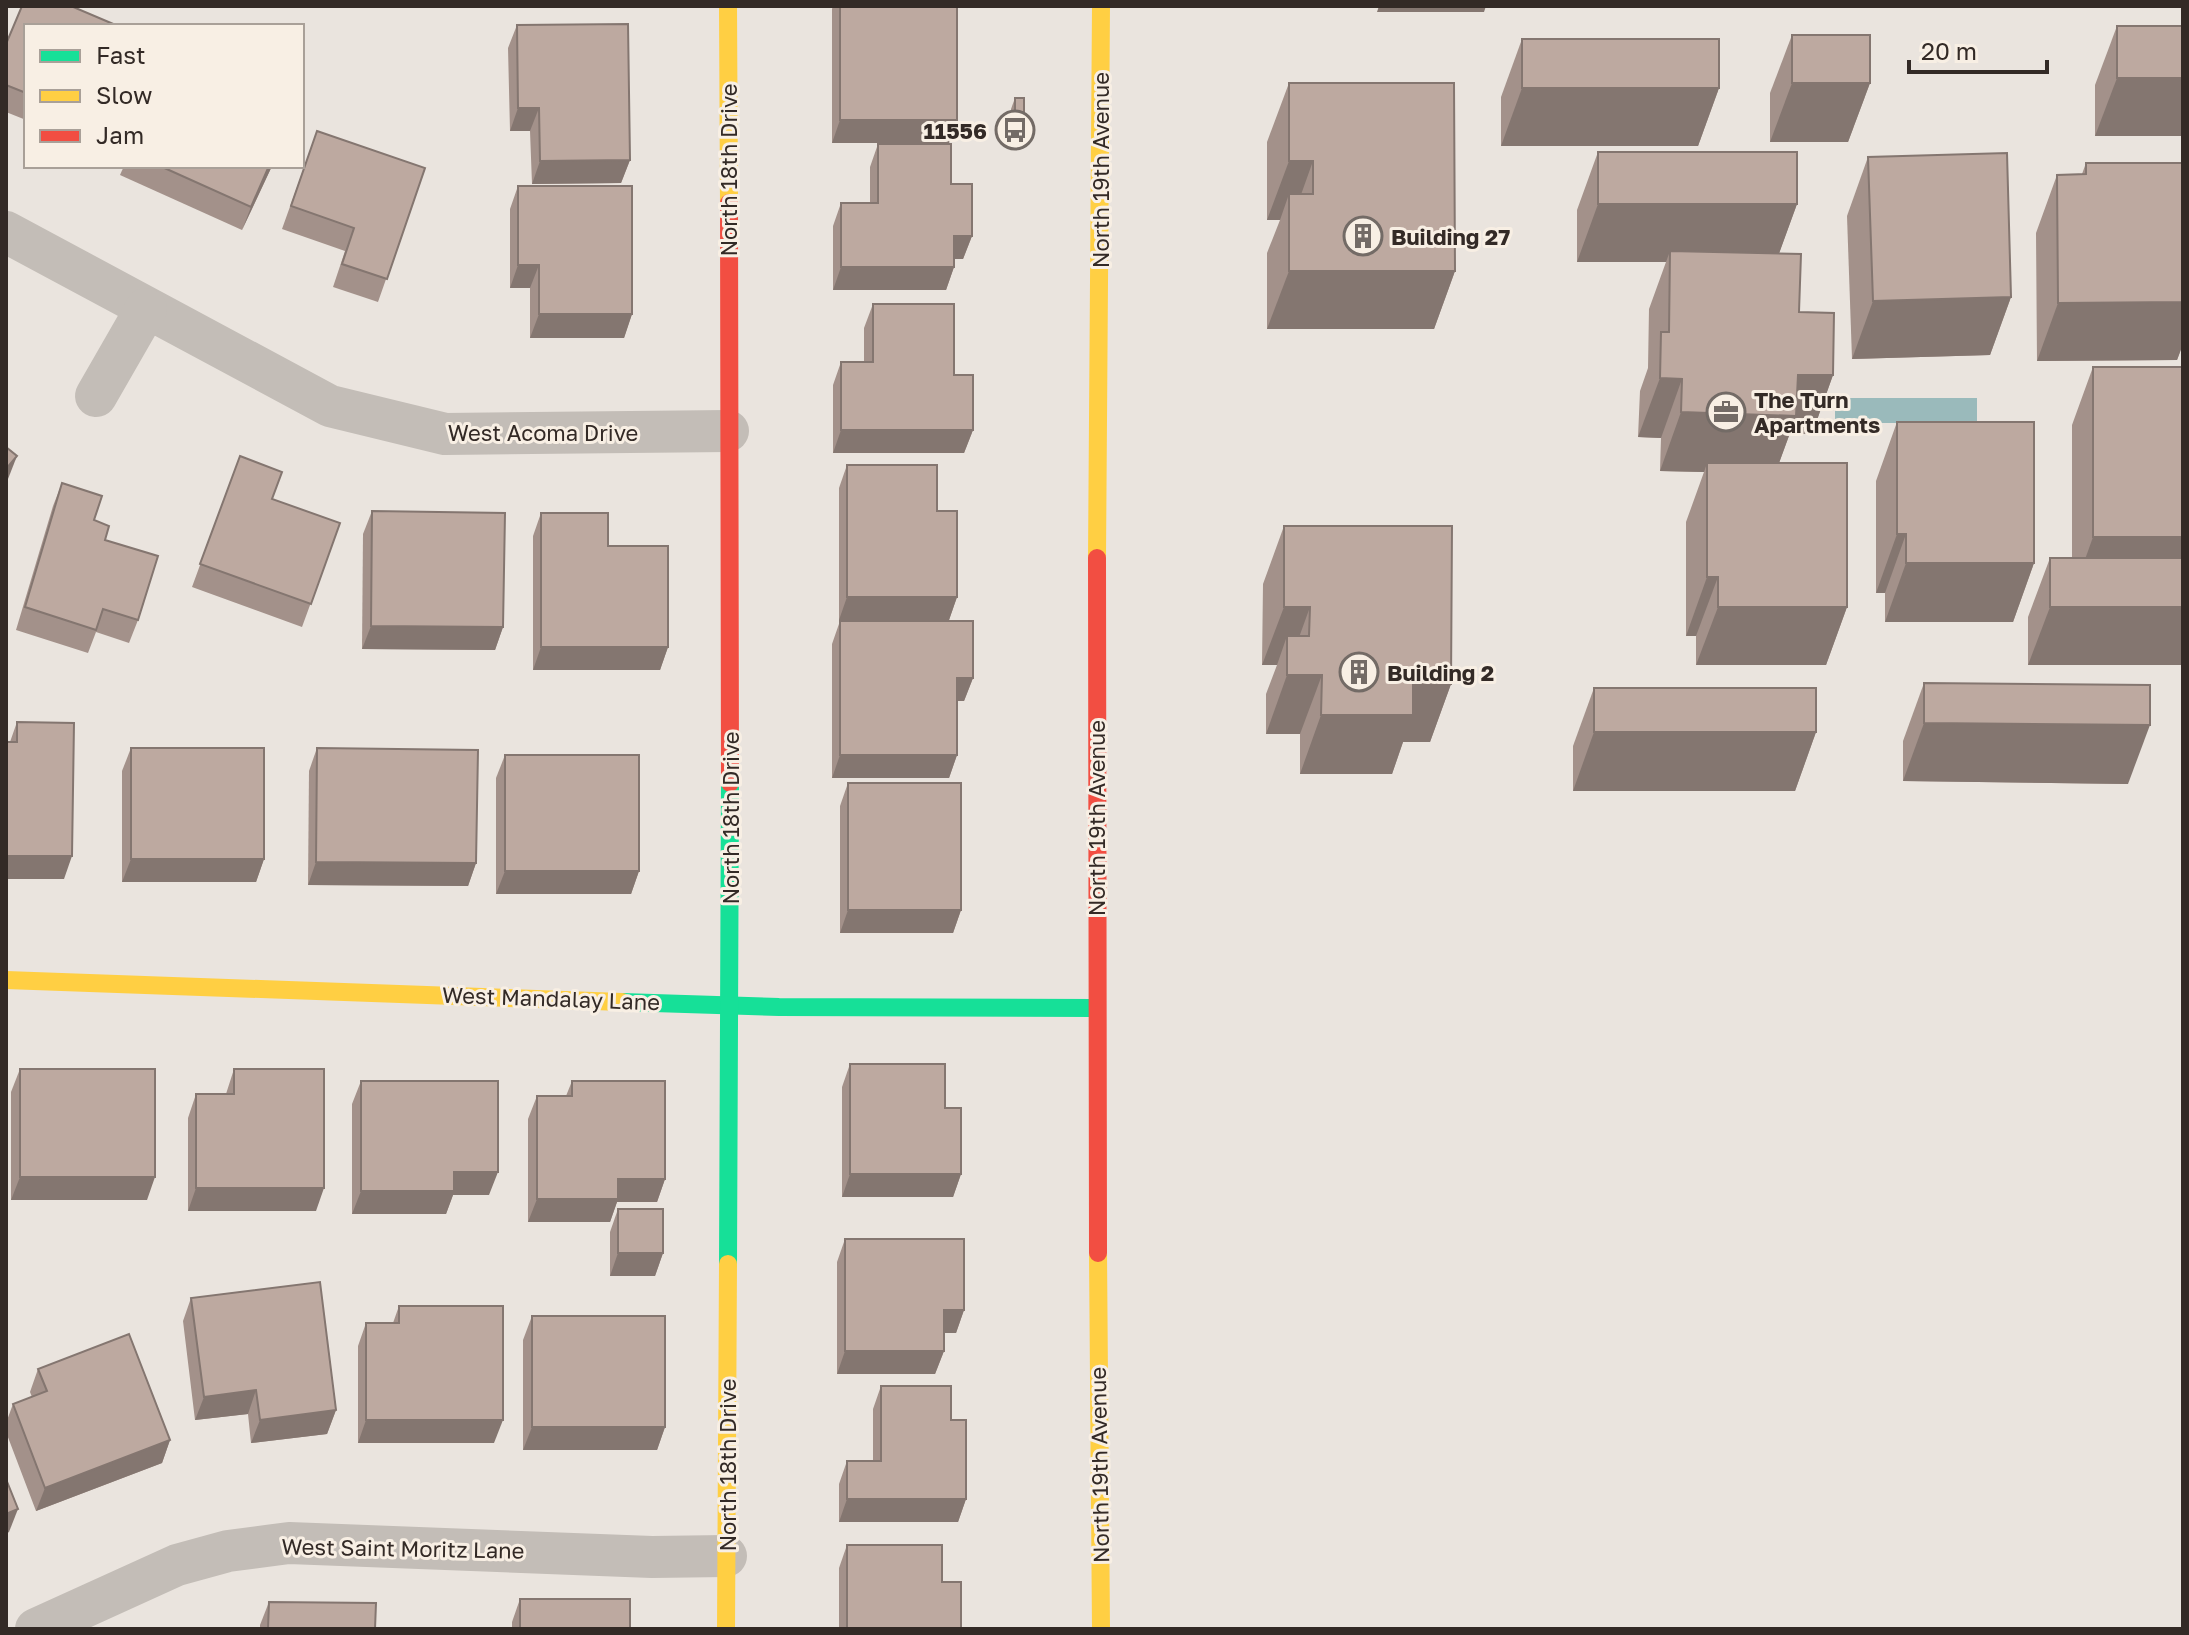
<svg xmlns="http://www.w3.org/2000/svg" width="2189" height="1635" viewBox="0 0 2189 1635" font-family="'Golos Text',sans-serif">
<rect width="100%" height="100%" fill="#eae4de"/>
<!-- water -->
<rect fill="#9ababb" x="1835" y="398" width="142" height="25"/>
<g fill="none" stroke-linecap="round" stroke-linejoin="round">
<!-- street -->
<g stroke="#c3bdb7" stroke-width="42">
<path d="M 6,232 L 330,406 L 445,434 L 728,431"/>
<path d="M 96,396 L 146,309"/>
<path d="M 36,1629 L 177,1565 L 228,1551 L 289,1543 L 652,1557 L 726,1556"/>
</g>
<!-- fast -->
<g stroke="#16e098" stroke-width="18">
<path d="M 622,1002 L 779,1007 L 1095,1008"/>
<path d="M 728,1264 L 730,783"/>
</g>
<!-- slow -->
<g stroke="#ffcf43" stroke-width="18">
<path d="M 728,6 L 729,203"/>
<path d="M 1097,558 L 1101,6"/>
<path d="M 6,980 L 622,1002"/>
<path d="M 1098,1253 L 1101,1629"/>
<path d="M 726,1629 L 728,1264"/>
</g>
<!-- jam -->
<g stroke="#f24e42" stroke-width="18">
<path d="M 729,203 L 730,783"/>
<path d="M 1097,558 L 1098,1253"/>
</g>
</g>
<!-- wall -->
<g fill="#a3918a">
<path d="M 833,6 L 957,6 L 957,120 L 949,143 L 832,143 L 832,9 Z"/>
<path d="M 517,25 L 630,160 L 621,183 L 532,184 L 530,131 L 510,131 L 508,48 Z"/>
<path d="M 26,26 L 26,120 L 6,112 L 6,44 Z"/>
<path d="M 2117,26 L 2183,136 L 2095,136 L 2095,85 Z"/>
<path d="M 1792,35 L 1870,83 L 1848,142 L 1770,142 L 1770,93 Z"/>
<path d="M 1522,39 L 1719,88 L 1698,146 L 1501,146 L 1501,97 Z"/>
<path d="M 1289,83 L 1455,271 L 1434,329 L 1267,329 L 1267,253 L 1280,220 L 1267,220 L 1267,142 Z"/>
<path d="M 1015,98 L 1024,125 L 1020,136 L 1011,136 L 1011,109 Z"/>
<path d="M 317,131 L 425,168 L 378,302 L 333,287 L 345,251 L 282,229 Z"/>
<path d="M 878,144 L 951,184 L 972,236 L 963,259 L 954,259 L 954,267 L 946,290 L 833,290 L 833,226 L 841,203 L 870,203 L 870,167 Z"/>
<path d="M 1598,152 L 1797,204 L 1779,253 L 1799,312 L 1833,375 L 1812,434 L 1790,433 L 1779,463 L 1847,607 L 1826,665 L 1696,665 L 1696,636 L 1686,636 L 1686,522 L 1704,472 L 1660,471 L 1661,438 L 1638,437 L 1640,391 L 1648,368 L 1649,309 L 1666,262 L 1577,262 L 1577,210 Z"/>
<path d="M 1868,157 L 2011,297 L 1990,355 L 1852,359 L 1847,216 Z"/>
<path d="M 2086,163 L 2183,163 L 2183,344 L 2177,360 L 2037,361 L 2036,233 L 2057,175 L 2082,174 Z"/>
<path d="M 124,166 L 272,166 L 242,230 L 120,175 Z"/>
<path d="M 518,186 L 632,314 L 624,338 L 530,338 L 530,288 L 510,288 L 510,209 Z"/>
<path d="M 873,304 L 954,375 L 973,430 L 964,453 L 833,453 L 833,385 L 841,362 L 864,362 L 864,328 Z"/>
<path d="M 2093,367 L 2183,665 L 2028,665 L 2028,617 L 2050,558 L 2072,558 L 2072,425 Z"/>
<path d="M 1897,422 L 2034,563 L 2013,622 L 1885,622 L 1885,593 L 1876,593 L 1876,481 Z"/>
<path d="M 240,456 L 272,499 L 340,523 L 302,627 L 192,587 Z"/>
<path d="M 847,465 L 937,511 L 957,597 L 949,620 L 839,620 L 839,488 Z"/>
<path d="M 62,483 L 94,520 L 105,540 L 138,620 L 129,643 L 96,632 L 88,653 L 16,630 L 53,506 Z"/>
<path d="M 372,511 L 503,627 L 495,650 L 362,649 L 363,534 Z"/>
<path d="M 541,513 L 608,546 L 668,647 L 660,670 L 533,670 L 533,536 Z"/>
<path d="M 1284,526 L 1451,684 L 1430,742 L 1403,742 L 1392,774 L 1300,774 L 1300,734 L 1266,734 L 1266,694 L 1277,665 L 1262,665 L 1263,584 Z"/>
<path d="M 840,621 L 973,678 L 964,701 L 957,701 L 957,755 L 949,778 L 832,778 L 832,644 Z"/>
<path d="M 1924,683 L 2128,784 L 1903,781 L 1903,741 Z"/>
<path d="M 1594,688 L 1816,732 L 1795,791 L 1573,791 L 1573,746 Z"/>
<path d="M 17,722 L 64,879 L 6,879 L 6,742 L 10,742 Z"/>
<path d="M 131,748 L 264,859 L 256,882 L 122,882 L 122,771 Z"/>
<path d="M 317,748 L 476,863 L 468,886 L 308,885 L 309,771 Z"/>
<path d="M 505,755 L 639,871 L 631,894 L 496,894 L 496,778 Z"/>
<path d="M 848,783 L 961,910 L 953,933 L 840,933 L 840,806 Z"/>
<path d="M 850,1064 L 945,1108 L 961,1174 L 953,1197 L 842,1197 L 842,1087 Z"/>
<path d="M 20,1069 L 147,1200 L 11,1200 L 11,1092 Z"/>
<path d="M 234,1069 L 316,1211 L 188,1211 L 188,1118 L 196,1094 L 226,1094 Z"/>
<path d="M 361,1081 L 489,1195 L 453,1195 L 446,1214 L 352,1214 L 352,1104 Z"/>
<path d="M 572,1081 L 665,1179 L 657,1202 L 617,1202 L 610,1222 L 528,1222 L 528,1119 L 537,1096 L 566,1096 Z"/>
<path d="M 618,1209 L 663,1253 L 655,1276 L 610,1276 L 610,1232 Z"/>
<path d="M 845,1239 L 964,1310 L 956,1333 L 944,1333 L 944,1351 L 935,1374 L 837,1374 L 837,1262 Z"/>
<path d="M 191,1298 L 336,1410 L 327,1434 L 251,1443 L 248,1414 L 195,1420 L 183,1321 Z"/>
<path d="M 399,1306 L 494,1443 L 358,1443 L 358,1346 L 366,1323 L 393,1323 Z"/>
<path d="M 532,1316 L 665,1427 L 657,1450 L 523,1450 L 523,1340 Z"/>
<path d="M 38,1369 L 170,1440 L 162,1463 L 36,1511 L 6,1432 L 6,1423 L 13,1404 L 32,1397 L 30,1392 Z"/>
<path d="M 881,1386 L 951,1420 L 966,1499 L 958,1522 L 839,1522 L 839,1484 L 847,1461 L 873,1461 L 873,1409 Z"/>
<path d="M 847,1545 L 942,1582 L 961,1629 L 839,1629 L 839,1568 Z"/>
<path d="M 520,1599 L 630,1629 L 512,1629 L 512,1622 Z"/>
<path d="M 269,1602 L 375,1629 L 260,1629 L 260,1625 Z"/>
</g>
<!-- shaded-wall -->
<g fill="#847670">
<path d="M 1379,6 L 1486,6 L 1484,12 L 1377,12 Z"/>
<path d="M 1668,6 L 1721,6 L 1667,7 Z"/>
<path d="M 2117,78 L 2183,78 L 2183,136 L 2095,136 Z"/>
<path d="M 1792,83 L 1870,83 L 1848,142 L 1770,142 Z"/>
<path d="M 1522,88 L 1719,88 L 1698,146 L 1501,146 Z"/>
<path d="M 518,108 L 539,108 L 530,131 L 510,131 Z"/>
<path d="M 840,120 L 957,120 L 949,143 L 832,143 Z"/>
<path d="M 1015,125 L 1024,125 L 1020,136 L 1011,136 Z"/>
<path d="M 630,160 L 621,183 L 532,184 L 540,161 Z"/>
<path d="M 1289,161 L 1313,161 L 1292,220 L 1289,194 L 1280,220 L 1267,220 Z"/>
<path d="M 269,166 L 272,166 L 242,230 L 251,207 Z"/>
<path d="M 1598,204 L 1797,204 L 1776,262 L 1670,251 L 1666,262 L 1577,262 Z"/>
<path d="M 954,236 L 972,236 L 963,259 L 946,259 Z"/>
<path d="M 518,265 L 539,265 L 530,288 L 510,288 Z"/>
<path d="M 841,267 L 954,267 L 946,290 L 833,290 Z"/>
<path d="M 1289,271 L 1455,271 L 1434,329 L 1267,329 Z"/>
<path d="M 2011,297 L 1990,355 L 1852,359 L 1873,301 Z"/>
<path d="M 2183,302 L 2183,344 L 2177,360 L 2037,361 L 2058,303 Z"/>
<path d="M 539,314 L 632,314 L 624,338 L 530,338 Z"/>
<path d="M 1798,375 L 1833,375 L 1812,434 L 1790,433 L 1775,474 L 1707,463 L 1704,472 L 1660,471 L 1681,412 Z"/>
<path d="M 1660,378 L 1682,379 L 1661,438 L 1638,437 Z"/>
<path d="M 841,430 L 973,430 L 964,453 L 833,453 Z"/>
<path d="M 17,456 L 8,479 L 6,481 L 6,469 Z"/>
<path d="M 1897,534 L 1906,534 L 1885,593 L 1876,593 Z"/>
<path d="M 2093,537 L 2183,537 L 2183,596 L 2072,596 Z"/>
<path d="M 1906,563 L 2034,563 L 2013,622 L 1885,622 Z"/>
<path d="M 1707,577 L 1718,577 L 1696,636 L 1686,636 Z"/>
<path d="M 847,597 L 957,597 L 949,620 L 839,620 Z"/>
<path d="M 1284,607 L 1310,607 L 1289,665 L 1287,636 L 1277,665 L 1262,665 Z"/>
<path d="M 1718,607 L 1847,607 L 1826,665 L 1696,665 Z"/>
<path d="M 2050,607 L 2183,607 L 2183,665 L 2028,665 Z"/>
<path d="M 371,626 L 503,627 L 495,650 L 362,649 Z"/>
<path d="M 541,647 L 668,647 L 660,670 L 533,670 Z"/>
<path d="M 1287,675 L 1322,675 L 1300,734 L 1266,734 Z"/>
<path d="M 957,678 L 973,678 L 964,701 L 949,701 Z"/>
<path d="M 1413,684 L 1451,684 L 1430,742 L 1403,742 L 1392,774 L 1300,774 L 1321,715 Z"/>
<path d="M 1924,723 L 2150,725 L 2128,784 L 1903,781 Z"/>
<path d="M 1594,732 L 1816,732 L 1795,791 L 1573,791 Z"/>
<path d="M 840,755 L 957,755 L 949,778 L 832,778 Z"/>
<path d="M 6,856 L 72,856 L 64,879 L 6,879 Z"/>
<path d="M 131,859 L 264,859 L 256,882 L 122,882 Z"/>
<path d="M 316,862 L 476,863 L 468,886 L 308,885 Z"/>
<path d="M 505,871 L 639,871 L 631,894 L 496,894 Z"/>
<path d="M 848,910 L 961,910 L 953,933 L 840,933 Z"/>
<path d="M 454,1172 L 498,1172 L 489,1195 L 453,1195 L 446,1214 L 352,1214 L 361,1191 Z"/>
<path d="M 850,1174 L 961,1174 L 953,1197 L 842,1197 Z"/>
<path d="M 20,1177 L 155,1177 L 147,1200 L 11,1200 Z"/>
<path d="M 618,1179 L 665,1179 L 657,1202 L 617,1202 L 610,1222 L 528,1222 L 537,1199 Z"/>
<path d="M 196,1188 L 324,1188 L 316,1211 L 188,1211 Z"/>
<path d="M 618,1253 L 663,1253 L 655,1276 L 610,1276 Z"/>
<path d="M 944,1310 L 964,1310 L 956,1333 L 935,1333 Z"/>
<path d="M 845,1351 L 944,1351 L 935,1374 L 837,1374 Z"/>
<path d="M 256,1390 L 248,1414 L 195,1420 L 204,1397 Z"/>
<path d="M 336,1410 L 327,1434 L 251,1443 L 260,1420 Z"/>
<path d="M 366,1420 L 503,1420 L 494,1443 L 358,1443 Z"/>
<path d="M 532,1427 L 665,1427 L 657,1450 L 523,1450 Z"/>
<path d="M 170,1440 L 162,1463 L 36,1511 L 45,1488 Z"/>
<path d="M 847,1499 L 966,1499 L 958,1522 L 839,1522 Z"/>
<path d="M 18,1509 L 9,1532 L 6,1534 L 6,1514 Z"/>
</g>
<!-- building -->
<g fill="#bda9a0" stroke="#847670" stroke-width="2">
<path d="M 22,6 L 71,6 L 118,26 L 26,26 L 26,93 L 6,85 L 6,44 Z"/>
<rect x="840" y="6" width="117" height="114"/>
<path d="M 628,24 L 630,160 L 540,161 L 539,108 L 518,108 L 517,25 Z"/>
<rect x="2117" y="26" width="66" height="52"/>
<rect x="1792" y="35" width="78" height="48"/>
<rect x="1522" y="39" width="197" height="49"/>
<path d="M 1289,83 L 1454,83 L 1455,271 L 1289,271 L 1289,194 L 1313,194 L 1313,161 L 1289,161 Z"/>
<rect x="1015" y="98" width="9" height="27"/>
<path d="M 317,131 L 425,168 L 387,279 L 342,264 L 354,228 L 291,206 Z"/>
<path d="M 878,144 L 951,144 L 951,184 L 972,184 L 972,236 L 954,236 L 954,267 L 841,267 L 841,203 L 878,203 Z"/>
<rect x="1598" y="152" width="199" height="52"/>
<path d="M 2007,153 L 2011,297 L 1873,301 L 1868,157 Z"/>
<path d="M 2086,163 L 2183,163 L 2183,302 L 2058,303 L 2057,175 L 2086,174 Z"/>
<path d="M 160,166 L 269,166 L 251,207 Z"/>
<path d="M 518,186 L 632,186 L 632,314 L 539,314 L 539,265 L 518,265 Z"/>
<path d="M 1670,251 L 1801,254 L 1799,312 L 1834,313 L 1833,375 L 1798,375 L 1796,416 L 1681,412 L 1682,379 L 1660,378 L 1661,332 L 1669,332 Z"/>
<path d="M 873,304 L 954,304 L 954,375 L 973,375 L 973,430 L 841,430 L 841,362 L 873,362 Z"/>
<rect x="2093" y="367" width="90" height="170"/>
<path d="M 1897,422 L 2034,422 L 2034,563 L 1906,563 L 1906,534 L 1897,534 Z"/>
<path d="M 6,447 L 17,456 L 6,469 Z"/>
<path d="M 240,456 L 282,472 L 272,499 L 340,523 L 311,604 L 200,564 Z"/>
<path d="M 1707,463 L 1847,463 L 1847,607 L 1718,607 L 1718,577 L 1707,577 Z"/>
<path d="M 847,465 L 937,465 L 937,511 L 957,511 L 957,597 L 847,597 Z"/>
<path d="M 62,483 L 102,496 L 94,520 L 109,526 L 105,540 L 158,556 L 138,620 L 103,609 L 96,630 L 25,607 Z"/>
<path d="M 372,511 L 505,513 L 503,627 L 371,626 Z"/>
<path d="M 541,513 L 608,513 L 608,546 L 668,546 L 668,647 L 541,647 Z"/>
<path d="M 1284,526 L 1452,526 L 1451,684 L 1413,684 L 1413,715 L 1321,715 L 1322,675 L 1287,675 L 1287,636 L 1309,636 L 1310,607 L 1284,607 Z"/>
<rect x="2050" y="558" width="133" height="49"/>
<path d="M 840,621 L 973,621 L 973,678 L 957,678 L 957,755 L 840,755 Z"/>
<path d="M 1924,683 L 2150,685 L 2150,725 L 1924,723 Z"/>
<rect x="1594" y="688" width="222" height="44"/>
<path d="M 17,722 L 74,723 L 72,856 L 6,856 L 6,742 L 17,742 Z"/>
<rect x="131" y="748" width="133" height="111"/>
<path d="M 317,748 L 478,750 L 476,863 L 316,862 Z"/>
<rect x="505" y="755" width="134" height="116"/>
<rect x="848" y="783" width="113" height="127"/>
<path d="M 850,1064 L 945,1064 L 945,1108 L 961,1108 L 961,1174 L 850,1174 Z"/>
<rect x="20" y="1069" width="135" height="108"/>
<path d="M 234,1069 L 324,1069 L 324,1188 L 196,1188 L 196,1094 L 234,1094 Z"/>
<path d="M 361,1081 L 498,1081 L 498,1172 L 454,1172 L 454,1191 L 361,1191 Z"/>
<path d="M 572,1081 L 665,1081 L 665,1179 L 618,1179 L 618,1199 L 537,1199 L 537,1096 L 572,1096 Z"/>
<rect x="618" y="1209" width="45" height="44"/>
<path d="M 845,1239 L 964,1239 L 964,1310 L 944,1310 L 944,1351 L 845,1351 Z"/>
<path d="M 320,1282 L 336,1410 L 260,1420 L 256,1390 L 204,1397 L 191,1298 Z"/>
<path d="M 399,1306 L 503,1306 L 503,1420 L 366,1420 L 366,1323 L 399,1323 Z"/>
<rect x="532" y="1316" width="133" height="111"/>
<path d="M 129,1334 L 170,1440 L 45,1488 L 13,1404 L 47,1391 L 38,1369 Z"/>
<path d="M 881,1386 L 951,1386 L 951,1420 L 966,1420 L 966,1499 L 847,1499 L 847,1461 L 881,1461 Z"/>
<path d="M 6,1479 L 18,1509 L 6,1514 Z"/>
<path d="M 847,1545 L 942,1545 L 942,1582 L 961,1582 L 961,1629 L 847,1629 Z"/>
<rect x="520" y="1599" width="110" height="30"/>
<path d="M 269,1602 L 376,1603 L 375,1629 L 268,1629 Z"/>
</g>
<!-- icons -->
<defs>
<g id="bus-ring" transform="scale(2)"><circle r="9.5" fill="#f8efe4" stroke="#736b66" stroke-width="1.5"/><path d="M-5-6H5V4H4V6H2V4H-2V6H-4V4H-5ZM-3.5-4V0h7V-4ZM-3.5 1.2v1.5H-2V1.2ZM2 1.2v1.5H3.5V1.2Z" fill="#736b66"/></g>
<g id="building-ring" transform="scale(2)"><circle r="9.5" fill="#f8efe4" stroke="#736b66" stroke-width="1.5"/><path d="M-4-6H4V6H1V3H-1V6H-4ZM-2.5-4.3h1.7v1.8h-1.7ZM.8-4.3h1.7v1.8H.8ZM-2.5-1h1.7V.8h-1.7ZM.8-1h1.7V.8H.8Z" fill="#736b66"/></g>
<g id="office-ring" transform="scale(2)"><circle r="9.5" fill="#f8efe4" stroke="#736b66" stroke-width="1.5"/><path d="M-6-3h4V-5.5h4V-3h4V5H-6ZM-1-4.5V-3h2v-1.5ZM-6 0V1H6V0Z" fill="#736b66"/></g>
</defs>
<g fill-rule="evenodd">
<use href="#bus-ring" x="1015" y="130"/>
<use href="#building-ring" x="1363" y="236"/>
<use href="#office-ring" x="1726" y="412"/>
<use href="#building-ring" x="1359" y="672"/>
</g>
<g text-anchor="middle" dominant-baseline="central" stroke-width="6" stroke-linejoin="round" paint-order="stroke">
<!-- poi labels -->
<g font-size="22" font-weight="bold" fill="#332a26" stroke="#f8efe4" text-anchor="start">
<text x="987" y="130" text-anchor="end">11556</text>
<text x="1391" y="236">Building 27</text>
<text x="1754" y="399">The Turn<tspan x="1754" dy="25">Apartments</tspan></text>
<text x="1387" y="672">Building 2</text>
</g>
<!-- street labels -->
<g font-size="22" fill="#332a26" stroke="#f8efe4">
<text transform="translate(728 170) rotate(-90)">North 18th Drive</text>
<text transform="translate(1100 170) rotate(-90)">North 19th Avenue</text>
<text x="543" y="432">West Acoma Drive</text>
<text transform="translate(730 818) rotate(-90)">North 18th Drive</text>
<text transform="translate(1096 818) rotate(-90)">North 19th Avenue</text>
<text transform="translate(551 998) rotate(2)">West Mandalay Lane</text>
<text transform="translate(727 1465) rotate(-90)">North 18th Drive</text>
<text transform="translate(1099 1465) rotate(-91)">North 19th Avenue</text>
<text transform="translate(403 1548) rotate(1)">West Saint Moritz Lane</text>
</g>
</g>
<!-- border -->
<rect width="2189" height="1635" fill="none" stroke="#332a26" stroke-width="16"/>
<!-- legend -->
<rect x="24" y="24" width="280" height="144" fill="#f8efe4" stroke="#a9a098" stroke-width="2"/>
<rect x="40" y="50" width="40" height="12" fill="#16e098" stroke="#a9a098" stroke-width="2"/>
<text x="96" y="64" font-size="24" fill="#332a26">Fast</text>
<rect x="40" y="90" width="40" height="12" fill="#ffcf43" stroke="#a9a098" stroke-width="2"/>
<text x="96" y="104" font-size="24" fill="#332a26">Slow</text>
<rect x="40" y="130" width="40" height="12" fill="#f24e42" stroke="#a9a098" stroke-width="2"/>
<text x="96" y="144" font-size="24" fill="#332a26">Jam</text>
<!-- scale -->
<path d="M1909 60v12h138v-12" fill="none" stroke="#332a26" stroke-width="4"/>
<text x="1921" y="60" font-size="24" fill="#332a26" stroke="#f8efe4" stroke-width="6" paint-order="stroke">20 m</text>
</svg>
